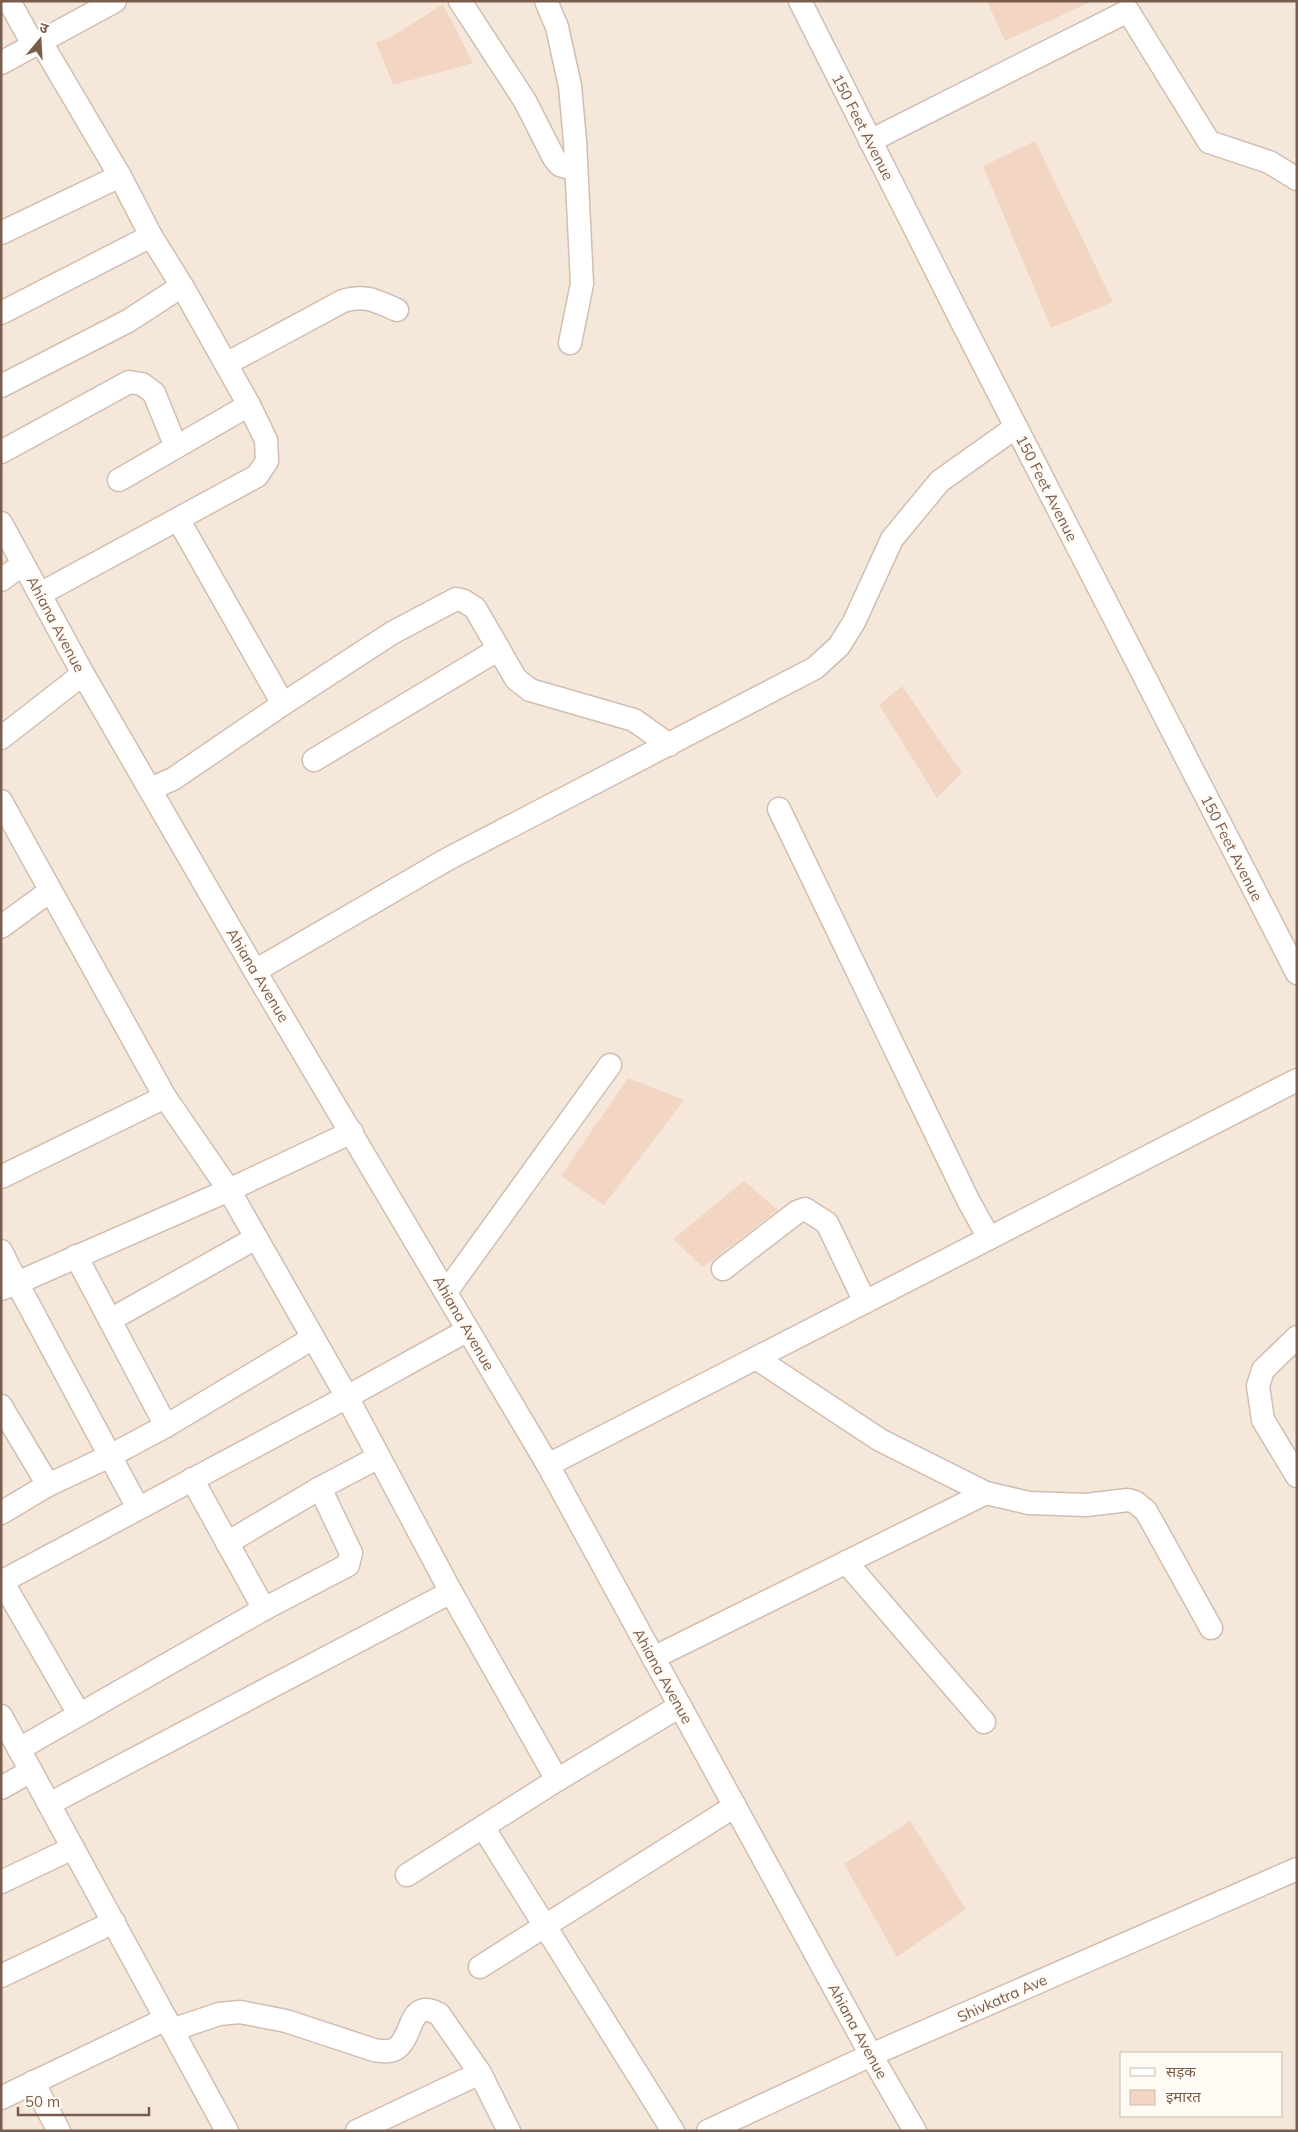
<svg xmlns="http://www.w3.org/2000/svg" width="1298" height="2132" viewBox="0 0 1298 2132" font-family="Mulish,'Noto Sans Devanagari',sans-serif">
<rect width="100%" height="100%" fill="#fdf6ec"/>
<!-- residential -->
<path fill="#f5e8da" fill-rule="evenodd" d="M 1,1 L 1297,1 L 1297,2131 L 1,2131 ZM 1122,2053 L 1282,2053 L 1282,2116 L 1122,2116 Z"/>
<!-- building -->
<g fill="#f3d5c3">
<path d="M 987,1 L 1093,1 L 1005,41 Z"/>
<path d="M 443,4 L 473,63 L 393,85 L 376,42 L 388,39 Z"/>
<path d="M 1035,141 L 1113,302 L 1051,328 L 983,166 Z"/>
<path d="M 902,686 L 962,773 L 937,798 L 879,705 Z"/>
<path d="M 628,1078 L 684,1100 L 604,1205 L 561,1176 Z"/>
<path d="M 744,1181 L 778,1210 L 703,1267 L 673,1239 Z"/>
<path d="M 910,1821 L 966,1909 L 897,1957 L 844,1864 Z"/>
</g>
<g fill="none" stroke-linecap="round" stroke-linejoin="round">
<!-- minor casing -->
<g stroke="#d1beb0" stroke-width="25">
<g id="minor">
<path d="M 9,1 L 34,46"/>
<path d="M 460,1 L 525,101 L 554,158 L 560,165 L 576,170"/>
<path d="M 546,1 L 557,27 L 570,86 L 575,141 L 582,284 L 570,343"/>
<path d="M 800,1 L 962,322 L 1297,973"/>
<path d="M 1,63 L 115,1"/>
<path d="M 870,141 L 1128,11 L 1209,142 L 1269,162 L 1297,179"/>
<path d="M 1,233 L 120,176"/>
<path d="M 1,313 L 151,236"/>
<path d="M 226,364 L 343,301 C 366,294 376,301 397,310"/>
<path d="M 1,386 L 128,321 L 182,286"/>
<path d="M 1,452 L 129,382 L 142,384 L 154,393 L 176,447"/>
<path d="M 119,480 L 249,405"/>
<path d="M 178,519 L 283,704"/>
<path d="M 1,523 L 83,674 L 255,971 L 548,1465 L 871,2055 L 915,2131"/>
<path d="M 1,580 L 23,564"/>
<path d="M 40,594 L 257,476 L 267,461 L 266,440 L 249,405 L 182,286 L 151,236 L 120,176 L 41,42"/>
<path d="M 1,738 L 83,674"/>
<path d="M 314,760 L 499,649"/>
<path d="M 150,789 L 173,779 L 283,704 L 392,633 L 456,599 L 464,601 L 475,608 L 516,679 L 530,690 L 634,720 L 669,745"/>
<path d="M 1,801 L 165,1097 L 229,1190 L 347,1397 L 451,1592 L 49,1804"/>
<path d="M 779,809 L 968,1200 L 989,1238"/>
<path d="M 1,927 L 50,891"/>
<path d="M 255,971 L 446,860 L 815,668 L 839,646 L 854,622 L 892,539 L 940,481 L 1016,427"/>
<path d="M 1,1177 L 165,1097"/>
<path d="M 1,1251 L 17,1283 L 1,1289"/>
<path d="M 76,1256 L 166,1426"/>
<path d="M 723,1269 L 797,1212 L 805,1209 L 827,1223 L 865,1302"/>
<path d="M 446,1292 L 610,1065"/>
<path d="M 110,1320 L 256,1238"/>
<path d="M 1297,1337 L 1263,1370 L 1258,1386 L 1263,1420 L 1297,1476"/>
<path d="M 756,1358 L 880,1440 L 986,1493 L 1029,1503 L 1086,1505 L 1128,1500 L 1135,1502 L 1146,1511 L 1211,1628"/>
<path d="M 1,1406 L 48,1485 L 110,1456 L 166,1426 L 313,1338"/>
<path d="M 548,1465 L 1297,1080"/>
<path d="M 192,1479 L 264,1609"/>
<path d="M 138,1508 L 17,1283 L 229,1190 L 352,1132"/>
<path d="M 1,1513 L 48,1485"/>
<path d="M 227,1543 L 320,1488 L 379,1457"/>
<path d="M 846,1562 L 984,1722"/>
<path d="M 2,1581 L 79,1714"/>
<path d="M 1,1582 L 347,1397 L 468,1330"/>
<path d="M 451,1592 L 557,1780"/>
<path d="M 653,1658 L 986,1493"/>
<path d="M 1,1716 L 227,2131"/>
<path d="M 19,1749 L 264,1609 L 348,1565 L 351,1553 L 320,1488"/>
<path d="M 1,1788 L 31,1771"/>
<path d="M 483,1827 L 673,2131"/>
<path d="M 407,1875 L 557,1780 L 680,1706"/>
<path d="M 1,1882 L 73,1848"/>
<path d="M 480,1967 L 735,1806"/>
<path d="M 1,1976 L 114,1922"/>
<path d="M 172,2030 L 219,2014 L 240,2012 L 286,2021 L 374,2050 C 381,2051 390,2053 397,2048 C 414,2035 408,1998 439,2014 L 480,2073 L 509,2131"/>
<path d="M 33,2082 L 59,2131"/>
<path d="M 1,2098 L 166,2019"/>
<path d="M 357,2131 L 480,2073"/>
<path d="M 708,2131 L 871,2055 L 1297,1869"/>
</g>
</g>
<!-- minor -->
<use href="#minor" stroke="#fff" stroke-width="22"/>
</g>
<g text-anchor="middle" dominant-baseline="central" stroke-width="5" stroke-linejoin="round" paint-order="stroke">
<!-- street labels -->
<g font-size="15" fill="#7a5c4d" stroke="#fffaf3">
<text transform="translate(863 127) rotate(63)">150 Feet Avenue</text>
<text transform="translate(1047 488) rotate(63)">150 Feet Avenue</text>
<text transform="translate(56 624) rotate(62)">Ahiana Avenue</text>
<text transform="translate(1232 848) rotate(63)">150 Feet Avenue</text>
<text transform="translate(258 975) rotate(59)">Ahiana Avenue</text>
<text transform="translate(464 1323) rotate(60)">Ahiana Avenue</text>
<text transform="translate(663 1676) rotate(61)">Ahiana Avenue</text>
<text transform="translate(1002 1998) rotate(-24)">Shivkatra Ave</text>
<text transform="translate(858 2031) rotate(61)">Ahiana Avenue</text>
</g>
</g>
<!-- border -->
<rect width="1298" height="2132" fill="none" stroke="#7a5c4d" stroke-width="5"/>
<!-- legend -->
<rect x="1120" y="2052" width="162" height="65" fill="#fffaf3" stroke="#cabbb1"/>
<rect x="1130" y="2068" width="25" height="8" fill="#ffffff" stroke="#cabbb1"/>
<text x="1166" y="2077" font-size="15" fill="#7a5c4d">सड़क</text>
<rect x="1130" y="2090" width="25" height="15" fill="#f3d5c3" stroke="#cabbb1"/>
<text x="1166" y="2102" font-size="15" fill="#7a5c4d">इमारत</text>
<!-- north arrow -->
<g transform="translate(40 40) rotate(18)" stroke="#fffaf3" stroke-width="4" paint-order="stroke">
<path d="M0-4L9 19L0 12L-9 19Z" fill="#7a5c4d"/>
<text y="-8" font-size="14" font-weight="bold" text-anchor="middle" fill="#7a5c4d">उ</text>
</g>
<!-- scale -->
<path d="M18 2107v8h131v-8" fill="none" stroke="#7a5c4d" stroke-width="2.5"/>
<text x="25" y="2107" font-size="15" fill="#7a5c4d" stroke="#fffaf3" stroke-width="4" paint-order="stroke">50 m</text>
</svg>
